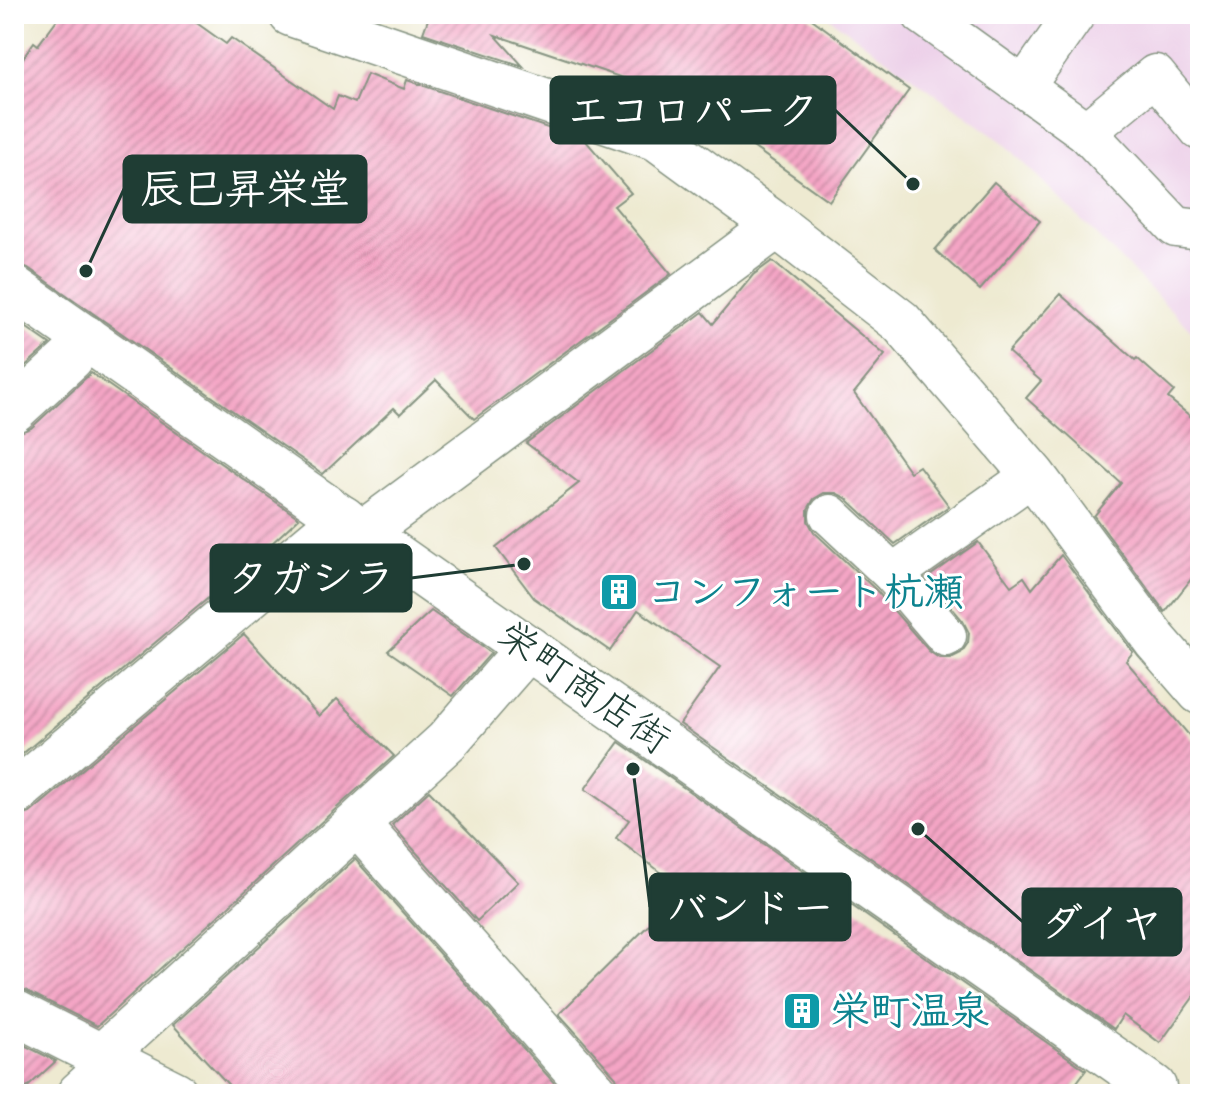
<svg xmlns="http://www.w3.org/2000/svg" width="1214" height="1108" viewBox="0 0 1214 1108" font-family="Caveat,'Klee One',sans-serif">
<defs>
<pattern id="building-hatch" width="6" height="6" patternUnits="userSpaceOnUse" patternTransform="scale(2)"><rect width="6" height="6" fill="#f4a5c5"/><path d="M-1 1l2-2M0 6l6-6M5 7l2-2" fill="none" stroke="#c588a1"/></pattern>
</defs>
<rect width="100%" height="100%" fill="#fff"/>
<filter id="ink" filterUnits="userSpaceOnUse"><feTurbulence type="fractalNoise" baseFrequency=".0125" numOctaves="2"/><feDisplacementMap in="SourceGraphic" scale="16" xChannelSelector="R" yChannelSelector="G"/><feConvolveMatrix kernelMatrix="1 2 1 2 8 2 1 2 1" color-interpolation-filters="sRGB"/></filter>
<filter id="wash" filterUnits="userSpaceOnUse"><feTurbulence type="fractalNoise" baseFrequency=".006" numOctaves="4" result="noise"/><feDisplacementMap in="SourceGraphic" scale="32" xChannelSelector="R" yChannelSelector="G"/><feGaussianBlur stdDeviation="1.8" result="paint"/><feColorMatrix in="noise" values="0 0 0 0 0 0 0 0 0 0 0 0 0 0 0 0 0 1.4 0 .05"/><feComposite in="paint" operator="in"/></filter>
<g filter="url(#wash)">
<rect width="100%" height="100%" fill="#eeead1"/>
<!-- built -->
<path fill="#edd1e9" d="M 824,14 L 1200,14 L 1200,339 L 1004,143 Z"/>
<g id="blocks">
<!-- building -->
<g fill="url(#building-hatch)">
<path d="M 61,14 L 184,14 L 226,44 L 231,38 L 333,109 L 338,96 L 355,103 L 367,74 L 404,89 L 407,80 L 586,141 L 631,193 L 614,206 L 671,274 L 474,419 L 436,380 L 400,414 L 394,408 L 323,474 L 28,268 L 14,263 L 14,71 L 34,42 L 38,45 Z"/>
<path d="M 430,14 L 805,14 L 909,90 L 829,201 L 736,135 L 748,120 L 495,35 L 523,66 L 423,33 Z"/>
<path d="M 994,182 L 1040,221 L 980,290 L 935,250 Z"/>
<path d="M 772,261 L 885,355 L 854,393 L 910,472 L 919,466 L 949,506 L 895,544 L 846,498 L 836,493 L 824,493 L 814,499 L 808,509 L 808,521 L 814,532 L 876,590 L 929,651 L 939,658 L 951,658 L 961,653 L 968,643 L 969,633 L 963,621 L 927,578 L 978,542 L 1011,586 L 1024,577 L 1032,589 L 1061,555 L 1133,652 L 1126,661 L 1200,748 L 1200,988 L 1160,1043 L 1123,1015 L 1114,1029 L 680,724 L 720,667 L 638,610 L 610,651 L 534,598 L 496,548 L 579,483 L 526,443 L 703,312 L 713,324 L 753,275 Z"/>
<path d="M 1060,294 L 1135,360 L 1137,358 L 1174,391 L 1168,398 L 1200,424 L 1200,568 L 1165,612 L 1094,516 L 1121,483 L 1026,398 L 1041,381 L 1008,352 Z"/>
<path d="M 14,319 L 50,344 L 14,376 Z"/>
<path d="M 91,373 L 299,518 L 256,558 L 14,761 L 14,434 L 31,428 Z"/>
<path d="M 431,611 L 491,653 L 453,696 L 388,651 Z"/>
<path d="M 244,634 L 319,716 L 337,699 L 394,756 L 97,1026 L 25,990 L 14,987 L 14,818 L 30,813 Z"/>
<path d="M 619,742 L 1086,1070 L 1068,1094 L 621,1094 L 616,1077 L 559,1014 L 684,890 L 616,838 L 629,820 L 585,789 Z"/>
<path d="M 429,791 L 518,882 L 477,921 L 392,825 Z"/>
<path d="M 355,859 L 564,1094 L 237,1094 L 173,1025 Z"/>
<path d="M 14,1040 L 56,1061 L 20,1094 L 14,1094 Z"/>
</g>
</g>
</g>
<g filter="url(#ink)">
<use href="#blocks" fill-opacity="0" stroke="#869482" stroke-width="2"/>
<g fill="none" stroke-linecap="round" stroke-linejoin="round">
<!-- lane casing -->
<g stroke="#869482" stroke-width="43">
<g id="lane">
<path d="M 922,14 L 1086,132 L 1176,227 L 1200,230"/>
<path d="M 1024,87 L 1075,14"/>
<path d="M 1086,132 L 1155,75 L 1200,130"/>
<path d="M 830,515 L 893,574 L 946,636"/>
<path d="M 893,574 L 1033,475"/>
</g>
</g>
<!-- street casing -->
<g stroke="#869482" stroke-width="47">
<g id="street">
<path d="M 291,14 L 658,139 L 777,226 L 901,322 L 1033,475 L 1155,640 L 1200,692"/>
<path d="M 14,288 L 1154,1087"/>
<path d="M 14,410 L 71,358 L 85,337"/>
<path d="M 364,532 L 777,226"/>
<path d="M 14,794 L 343,518"/>
<path d="M 358,825 L 597,1094"/>
<path d="M 14,1012 L 176,1094"/>
<path d="M 101,1057 L 447,741 L 528,648"/>
<path d="M 79,1094 L 113,1063"/>
</g>
</g>
<!-- lane -->
<use href="#lane" stroke="#fff" stroke-width="40"/>
<!-- street -->
<use href="#street" stroke="#fff" stroke-width="44"/>
</g>
</g>
<!-- icons -->
<defs>
<g id="building-square" transform="scale(2)"><rect x="-9" y="-9" width="18" height="18" rx="4" fill="#0f9aa8" stroke="#fff"/><path d="M-4-6H4V6H1V3H-1V6H-4ZM-2.5-4.3h1.7v1.8h-1.7ZM.8-4.3h1.7v1.8H.8ZM-2.5-1h1.7V.8h-1.7ZM.8-1h1.7V.8H.8Z" fill="#fff"/></g>
</defs>
<g fill-rule="evenodd">
<use href="#building-square" x="619" y="592"/>
<use href="#building-square" x="802" y="1011"/>
</g>
<g text-anchor="middle" dominant-baseline="central" stroke-width="6" stroke-linejoin="round" paint-order="stroke">
<!-- culture labels -->
<g font-size="40" font-weight="bold" fill="#0d838f" stroke="#fff" text-anchor="start">
<text x="647" y="592">コンフォート杭瀬</text>
<text x="830" y="1011">栄町温泉</text>
</g>
<!-- street labels -->
<g font-size="40" fill="#1f3d34" stroke="#fff">
<text transform="translate(584 687) rotate(35)">栄町商店街</text>
</g>
</g>
<!-- callouts -->
<path fill="none" stroke="#1f3d34" stroke-width="3" d="M913 184L835 110M86 271L124 189M524 564L411 578M633 769L650 907M918 829L1023 922"/>
<g fill="#1f3d34" stroke="#fff" stroke-width="3">
<circle cx="913" cy="184" r="8"/>
<circle cx="86" cy="271" r="8"/>
<circle cx="524" cy="564" r="8"/>
<circle cx="633" cy="769" r="8"/>
<circle cx="918" cy="829" r="8"/>
</g>
<g fill="#1f3d34" stroke="#1f3d34" stroke-width="3">
<rect x="551" y="77" width="284" height="66" rx="8"/>
<rect x="124" y="156" width="242" height="66" rx="8"/>
<rect x="211" y="545" width="200" height="66" rx="8"/>
<rect x="650" y="874" width="200" height="66" rx="8"/>
<rect x="1023" y="889" width="158" height="66" rx="8"/>
</g>
<g font-size="42" text-anchor="middle" font-weight="bold" fill="#fff">
<text x="693" y="125">エコロパーク</text>
<text x="245" y="203">辰巳昇栄堂</text>
<text x="311" y="592">タガシラ</text>
<text x="750" y="922">バンドー</text>
<text x="1102" y="937">ダイヤ</text>
</g>
<!-- margin -->
<rect width="1214" height="1108" fill="none" stroke="#fff" stroke-width="48"/>
</svg>
